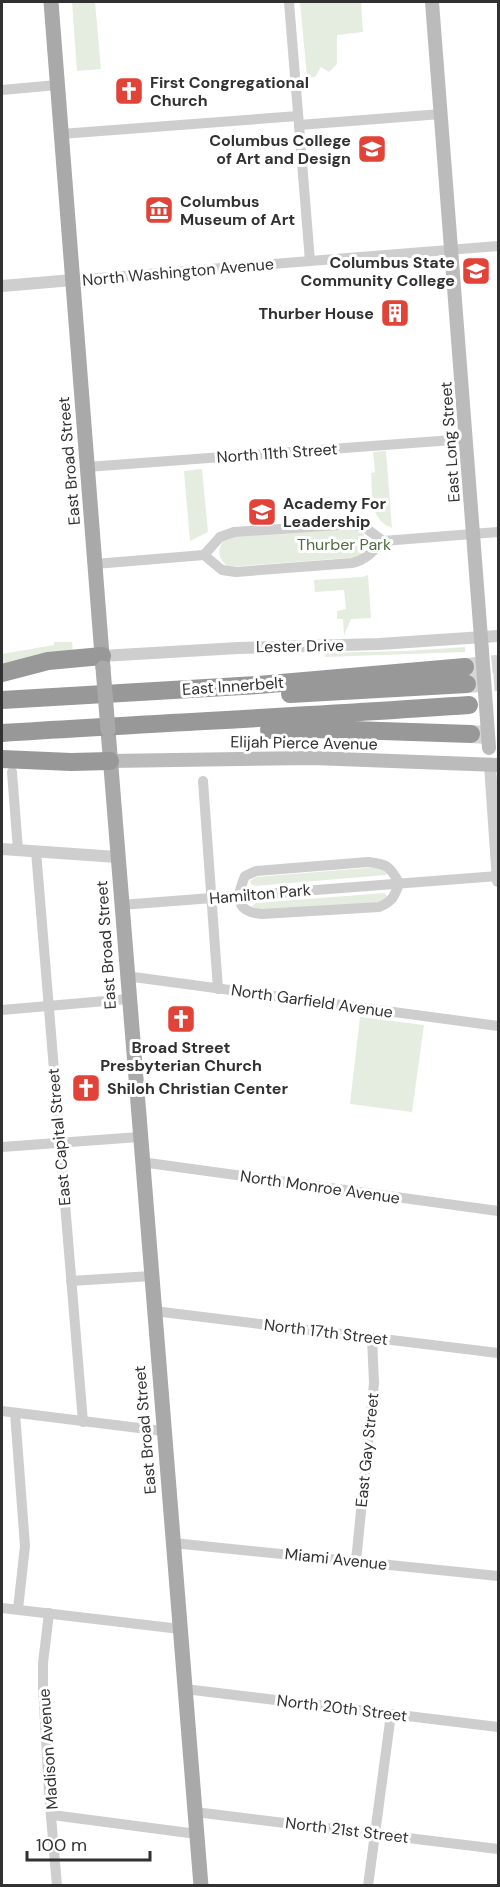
<svg xmlns="http://www.w3.org/2000/svg" width="500" height="1887" viewBox="0 0 500 1887" font-family="'DM Sans',sans-serif">
<rect width="100%" height="100%" fill="#fff"/>
<!-- green -->
<g fill="#e5ede0">
<path d="M 72,2 L 95,2 L 101,69 L 77,71 Z"/>
<path d="M 300,2 L 361,2 L 363,32 L 337,35 L 337,64 L 329,72 L 321,67 L 315,77 L 307,77 Z"/>
<path d="M 386,451 L 392,528 C 368,518 373,496 371,473 L 375,472 L 373,452 Z"/>
<path d="M 202,469 L 208,532 L 190,541 L 184,471 Z"/>
<path d="M 353,527 L 361,530 C 367,539 367,549 360,557 L 229,567 C 216,559 217,547 227,536 Z"/>
<path d="M 368,575 L 371,618 L 351,619 L 344,635 L 343,619 L 337,619 L 337,611 L 346,609 L 344,590 L 315,592 L 314,580 L 362,577 Z"/>
<path d="M 54,642 L 72,642 L 73,652 L 2,668 L 2,654 L 54,645 Z"/>
<path d="M 465,647 L 465,652 L 325,657 L 325,653 L 406,651 Z"/>
<path d="M 378,867 L 387,872 L 386,875 L 255,886 L 251,884 L 250,881 L 256,877 Z"/>
<path d="M 384,893 L 389,897 L 380,902 L 259,911 L 252,906 L 256,903 Z"/>
<path d="M 360,1017 L 424,1025 L 412,1112 L 350,1104 Z"/>
</g>
<g fill="none" stroke-linecap="round" stroke-linejoin="round">
<!-- motorway-tunnel -->
<g stroke="#d6d6d6" stroke-width="18" stroke-dasharray="18 9" stroke-linecap="butt">
<path d="M 465,667 L 498,664"/>
<path d="M 467,684 L 498,682"/>
<path d="M 471,734 L 498,736"/>
</g>
<!-- minor -->
<g stroke="#cecece" stroke-width="10">
<path d="M 289,2 L 310,261"/>
<path d="M 2,90 L 57,85"/>
<path d="M 299,125 L 441,114"/>
<path d="M 61,134 L 298,116"/>
<path d="M 73,280 L 498,246"/>
<path d="M 87,467 L 466,439"/>
<path d="M 204,555 L 220,537 L 234,532 L 354,524 L 367,529 L 383,541"/>
<path d="M 95,564 L 204,555 L 222,570 L 236,572 L 352,563 C 366,560 373,551 383,541 L 498,532"/>
<path d="M 12,772 L 18,850"/>
<path d="M 203,781 L 218,989"/>
<path d="M 36,851 L 83,1422"/>
<path d="M 368,862 C 387,864 390,866 399,883 C 395,896 392,902 379,907 L 262,914 C 235,912 236,897 245,876 L 256,871 Z"/>
<path d="M 121,905 L 498,876"/>
<path d="M 126,976 L 498,1026"/>
<path d="M 2,1010 L 128,999"/>
<path d="M 2,1147 L 139,1137"/>
<path d="M 141,1162 L 498,1211"/>
<path d="M 71,1281 L 151,1276"/>
<path d="M 154,1311 L 498,1353"/>
<path d="M 2,1411 L 163,1431"/>
<path d="M 15,1413 L 25,1546 L 18,1609"/>
<path d="M 173,1543 L 498,1576"/>
<path d="M 356,1561 L 374,1383 L 372,1338"/>
<path d="M 2,1608 L 180,1629"/>
<path d="M 49,1613 L 43,1663 L 43,1687 L 49,1793 L 57,1886"/>
<path d="M 185,1689 L 498,1727"/>
<path d="M 195,1812 L 498,1849"/>
<path d="M 52,1815 L 197,1834"/>
<path d="M 368,1886 L 391,1714"/>
</g>
<!-- tertiary -->
<g stroke="#cecece" stroke-width="12">
<path d="M 2,286 L 73,280"/>
<path d="M 102,656 L 238,648 L 379,644 L 498,636"/>
<path d="M 490,765 L 498,881"/>
<path d="M 2,849 L 117,857"/>
</g>
<!-- secondary -->
<g stroke="#bbb" stroke-width="14">
<path d="M 432,2 L 482,651"/>
<path d="M 110,761 L 313,758 L 498,765"/>
</g>
<!-- primary -->
<g stroke="#a9a9a9" stroke-width="15">
<path d="M 51,2 L 103,668"/>
<path d="M 108,730 L 201,1886"/>
</g>
<!-- motorway -->
<g stroke="#989898" stroke-width="18">
<path d="M 2,673 L 48,661 L 102,656"/>
<path d="M 290,694 L 467,684"/>
<path d="M 2,700 L 258,685 L 465,667"/>
<path d="M 269,730 L 322,729 L 471,734"/>
<path d="M 2,733 C 157,723 313,716 469,705"/>
<path d="M 2,759 L 71,762 L 110,761"/>
</g>
<!-- secondary-bridge -->
<path stroke="#bbb" stroke-width="14" d="M 482,651 L 489,748"/>
<!-- primary-bridge -->
<path stroke="#a9a9a9" stroke-width="15" d="M 103,668 L 108,730"/>
</g>
<!-- icons -->
<defs>
<g id="church-square" transform="scale(1.5)"><rect x="-9" y="-9" width="18" height="18" rx="4" fill="#e14339" stroke="#fff"/><path d="M-1.2-6h2.4v3.5h3.3v2.4h-3.3V6h-2.4V-.1h-3.3v-2.4h3.3Z" fill="#fff"/></g>
<g id="university-square" transform="scale(1.5)"><rect x="-9" y="-9" width="18" height="18" rx="4" fill="#e14339" stroke="#fff"/><path d="M0-5L7-2L0 1L-7-2ZM-4 1L0 2.5L4 1V4Q0 6-4 4Z" fill="#fff"/></g>
<g id="museum-square" transform="scale(1.5)"><rect x="-9" y="-9" width="18" height="18" rx="4" fill="#e14339" stroke="#fff"/><path d="M0-6L6-3V-2H-6V-3ZM-5-1h2V3h-2ZM-1-1h2V3h-2ZM3-1h2V3H3ZM-6 4H6V6H-6Z" fill="#fff"/></g>
<g id="building-square" transform="scale(1.5)"><rect x="-9" y="-9" width="18" height="18" rx="4" fill="#e14339" stroke="#fff"/><path d="M-4-6H4V6H1V3H-1V6H-4ZM-2.5-4.3h1.7v1.8h-1.7ZM.8-4.3h1.7v1.8H.8ZM-2.5-1h1.7V.8h-1.7ZM.8-1h1.7V.8H.8Z" fill="#fff"/></g>
<g id="school-square" transform="scale(1.5)"><rect x="-9" y="-9" width="18" height="18" rx="4" fill="#e14339" stroke="#fff"/><path d="M0-5L7-2L0 1L-7-2ZM-4 1L0 2.5L4 1V4Q0 6-4 4Z" fill="#fff"/></g>
</defs>
<g fill-rule="evenodd">
<use href="#church-square" x="129" y="91"/>
<use href="#university-square" x="372" y="149"/>
<use href="#museum-square" x="159" y="210"/>
<use href="#university-square" x="476" y="271"/>
<use href="#building-square" x="395" y="313"/>
<use href="#school-square" x="262" y="512"/>
<use href="#church-square" x="181" y="1019"/>
<use href="#church-square" x="86" y="1088"/>
</g>
<g text-anchor="middle" dominant-baseline="central" stroke-width="6" stroke-linejoin="round" paint-order="stroke">
<!-- poi labels -->
<g font-size="16" font-weight="bold" fill="#313131" stroke="#fff" text-anchor="start">
<text x="150" y="82">First Congregational<tspan x="150" dy="18">Church</tspan></text>
<text x="351" y="140" text-anchor="end">Columbus College<tspan x="351" dy="18">of Art and Design</tspan></text>
<text x="180" y="201">Columbus<tspan x="180" dy="18">Museum of Art</tspan></text>
<text x="455" y="262" text-anchor="end">Columbus State<tspan x="455" dy="18">Community College</tspan></text>
<text x="374" y="313" text-anchor="end">Thurber House</text>
<text x="283" y="503">Academy For<tspan x="283" dy="18">Leadership</tspan></text>
<text x="181" y="1047" text-anchor="middle">Broad Street<tspan x="181" dy="18">Presbyterian Church</tspan></text>
<text x="107" y="1088">Shiloh Christian Center</text>
</g>
<!-- street labels -->
<g font-size="16" fill="#313131" stroke="#fff">
<text transform="translate(178 272) rotate(-5)">North Washington Avenue</text>
<text transform="translate(450 442) rotate(-94)">East Long Street</text>
<text transform="translate(277 453) rotate(-4)">North 11th Street</text>
<text transform="translate(69 461) rotate(-95)">East Broad Street</text>
<text transform="translate(300 646) rotate(-1)">Lester Drive</text>
<text transform="translate(233 686) rotate(-4)">East Innerbelt</text>
<text transform="translate(304 743) rotate(1)">Elijah Pierce Avenue</text>
<text transform="translate(260 894) rotate(-5)">Hamilton Park</text>
<text transform="translate(106 945) rotate(-94)">East Broad Street</text>
<text transform="translate(312 1001) rotate(8)">North Garfield Avenue</text>
<text transform="translate(59 1137) rotate(-95)">East Capital Street</text>
<text transform="translate(320 1187) rotate(8)">North Monroe Avenue</text>
<text transform="translate(326 1332) rotate(7)">North 17th Street</text>
<text transform="translate(145 1430) rotate(-95)">East Broad Street</text>
<text transform="translate(367 1450) rotate(-84)">East Gay Street</text>
<text transform="translate(336 1559) rotate(6)">Miami Avenue</text>
<text transform="translate(342 1708) rotate(7)">North 20th Street</text>
<text transform="translate(48 1749) rotate(-94)">Madison Avenue</text>
<text transform="translate(347 1830) rotate(7)">North 21st Street</text>
</g>
<!-- park labels -->
<g font-size="16" fill="#4e6c3f" stroke="#fff">
<text x="344" y="544">Thurber Park</text>
</g>
</g>
<!-- border -->
<rect width="500" height="1887" fill="none" stroke="#313131" stroke-width="6"/>
<!-- scale -->
<path d="M27 1851v9h123v-9" fill="none" stroke="#313131" stroke-width="3"/>
<text x="36" y="1851" font-size="18" fill="#313131" stroke="#ffffff" stroke-width="4.5" paint-order="stroke">100 m</text>
</svg>
